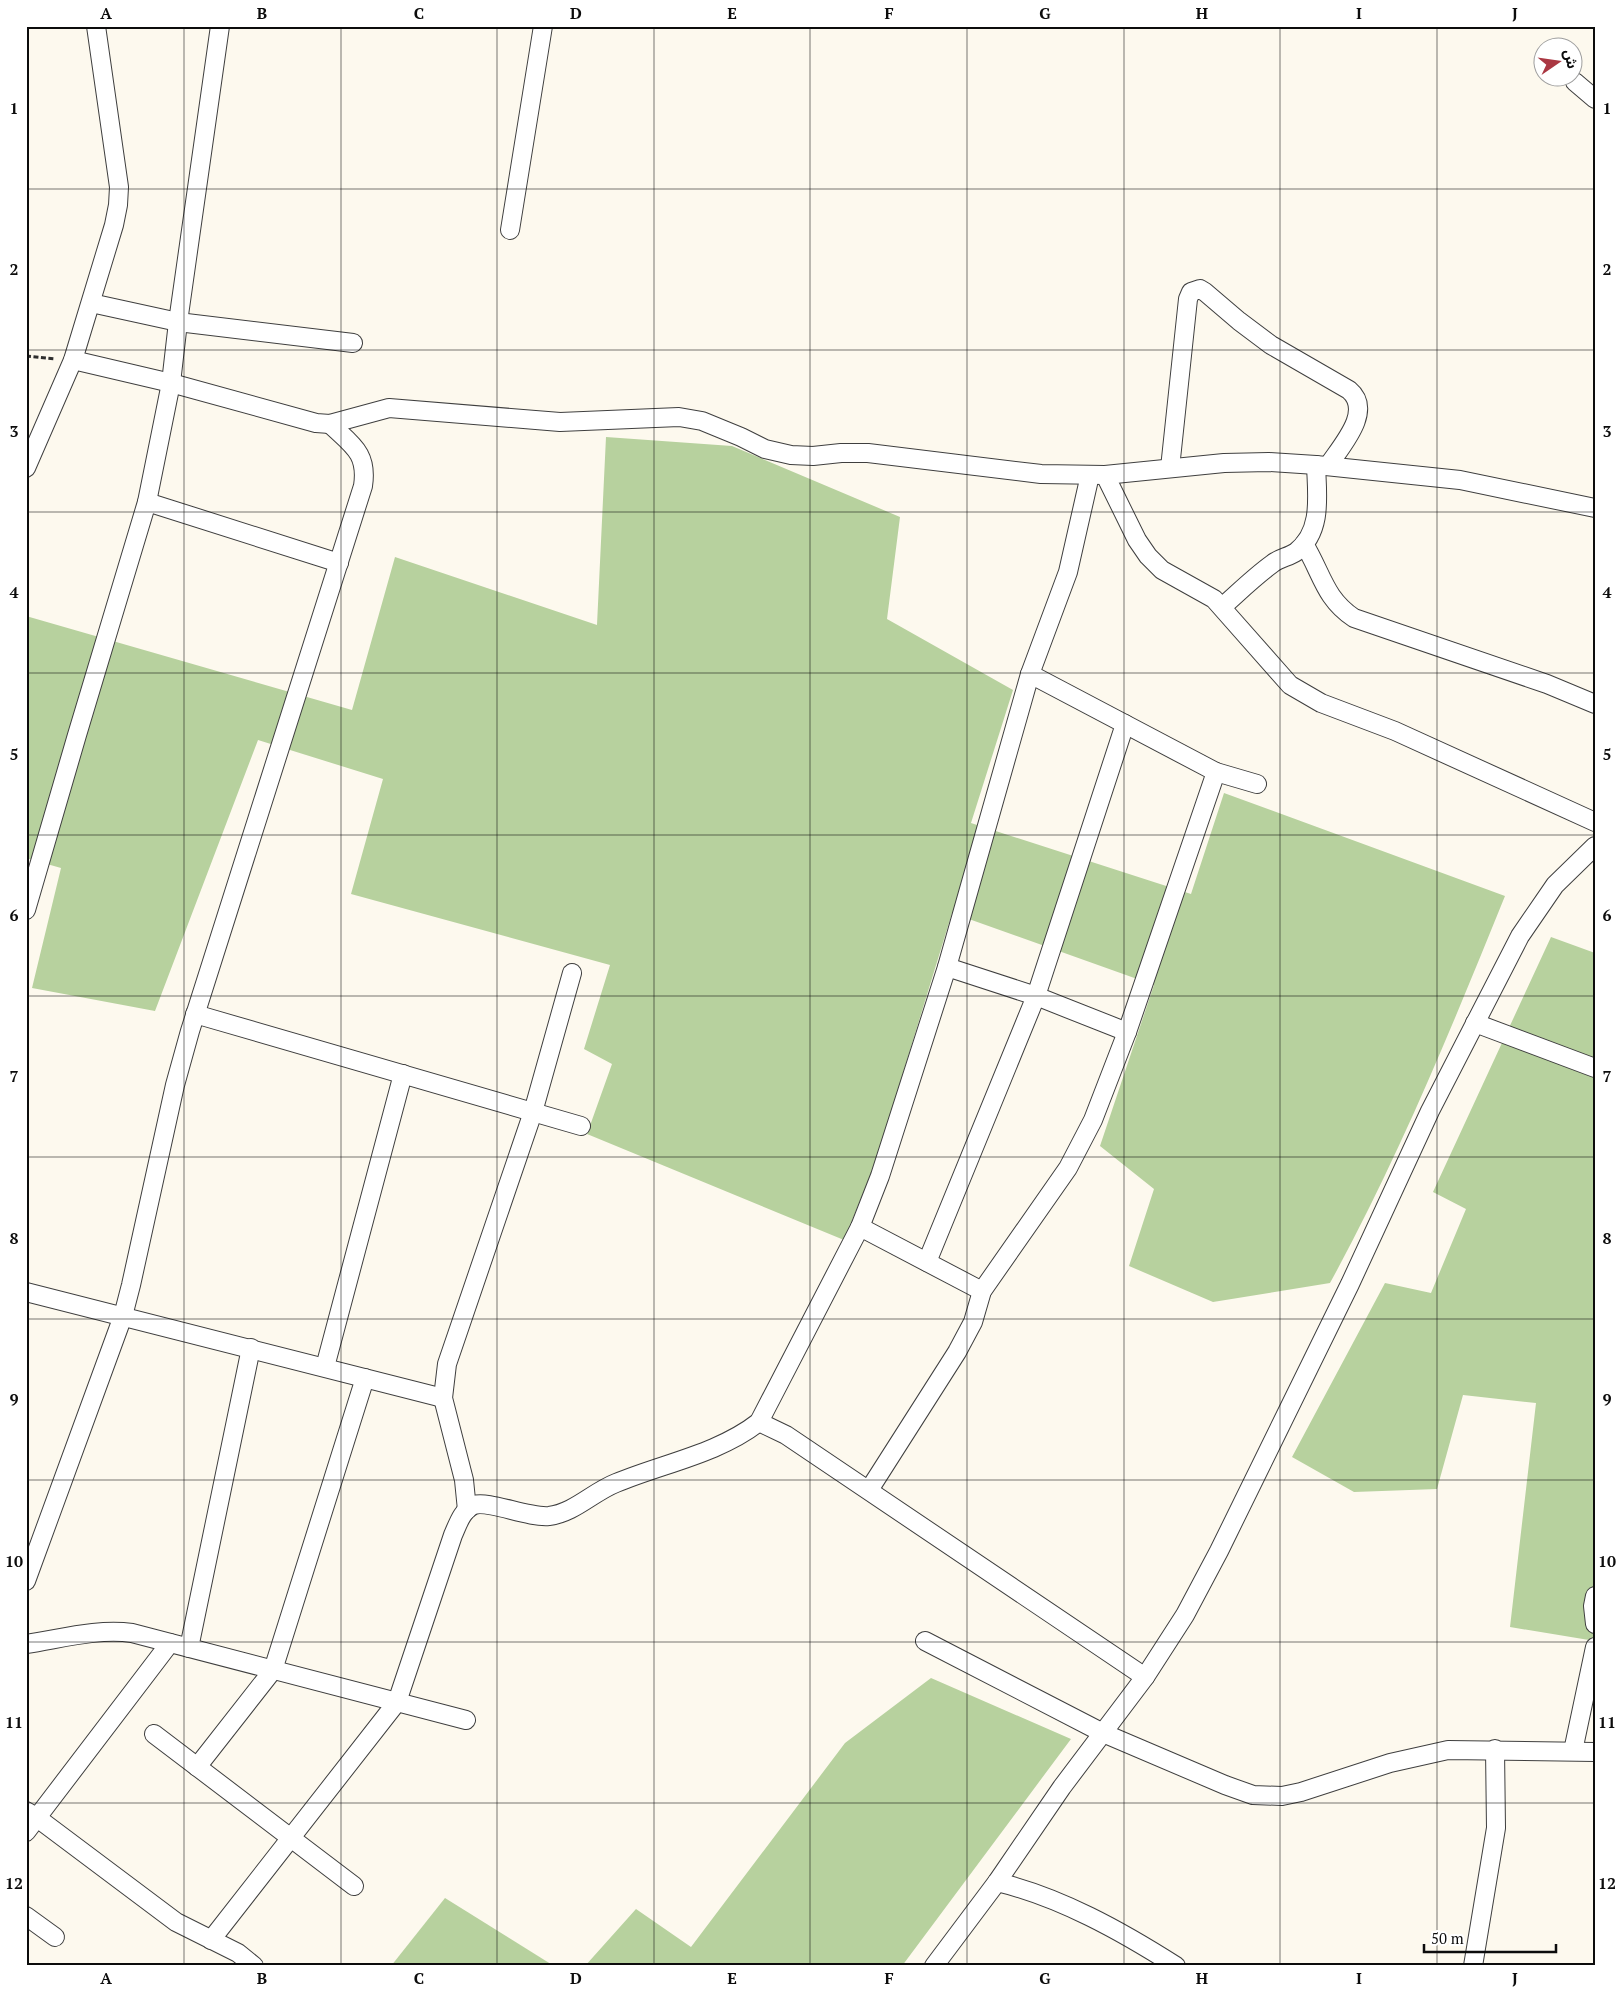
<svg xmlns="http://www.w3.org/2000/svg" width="1621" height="1992" viewBox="0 0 1621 1992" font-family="'PT Serif','Noto Sans Arabic',serif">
<rect width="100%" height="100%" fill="#fdf9ee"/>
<!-- forest -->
<g fill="#b7d19e">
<path d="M 606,437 L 732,446 L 900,517 L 887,619 L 1013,690 L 971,823 L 1191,894 L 1224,793 L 1505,896 C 1452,1027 1398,1159 1330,1283 L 1213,1302 L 1129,1266 L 1154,1189 L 1100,1146 L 1154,985 L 952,913 L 876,1161 L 844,1240 L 587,1134 L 612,1064 L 584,1049 L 610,965 L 351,894 L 383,779 L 258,740 L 155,1011 L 32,988 L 61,868 L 26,858 L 26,616 L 352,710 L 395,557 L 597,625 Z"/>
<path d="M 1551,937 L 1595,953 L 1595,1641 L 1510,1627 L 1536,1403 L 1463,1395 L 1437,1489 L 1354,1492 L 1292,1457 L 1385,1283 L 1431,1293 L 1466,1209 L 1433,1192 Z"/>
<path d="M 931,1678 L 1071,1739 L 902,1966 L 585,1966 L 636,1909 L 691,1947 L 845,1743 Z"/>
<path d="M 445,1898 L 554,1966 L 391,1966 Z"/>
</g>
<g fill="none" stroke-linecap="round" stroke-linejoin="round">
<!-- minor casing -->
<g stroke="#3f3f3f" stroke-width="20">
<g id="minor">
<path d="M 1575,82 L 1595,99"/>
<path d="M 510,230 L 543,26"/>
<path d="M 91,303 L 178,322 L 353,343"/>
<path d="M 73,360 L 171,383 L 316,423 L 330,424 L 389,408 L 560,422 L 679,417 L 702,421 L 741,437 L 765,449 L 791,455 L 813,456 L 841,453 L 868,453 L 1041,474 L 1105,475 L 1224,463 L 1269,462 L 1316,465 L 1460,480 L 1595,508"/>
<path d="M 26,468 L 73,360 L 114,225 L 118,205 L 119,187 L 96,26"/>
<path d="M 1170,468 L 1188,299 L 1191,292 L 1200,289 L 1205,292 L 1239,321 L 1271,345 L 1349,390 C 1374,411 1341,446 1328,466"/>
<path d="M 1105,475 L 1137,540 L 1148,556 L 1162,570 L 1214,599 L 1290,685 L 1321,703 L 1395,731 L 1595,822"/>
<path d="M 147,502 L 339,563"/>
<path d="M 1304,544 C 1322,573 1324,598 1354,618 L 1547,684 L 1595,704"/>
<path d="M 1222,607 C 1238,593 1254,577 1272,564 C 1279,558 1289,557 1296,552 C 1323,531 1317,495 1316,465"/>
<path d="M 1030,674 L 1216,772 L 1257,784"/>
<path d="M 26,910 L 77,735 L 147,502 L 171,383 L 178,322 L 220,26"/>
<path d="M 947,967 L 1036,996 L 1127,1032"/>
<path d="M 195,1014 L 581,1126"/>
<path d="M 1475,1023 L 1595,1068"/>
<path d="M 860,1227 L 982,1291"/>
<path d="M 927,1262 L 1036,996 L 1125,724"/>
<path d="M 26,1292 L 443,1398"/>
<path d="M 325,1367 L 403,1074"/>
<path d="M 759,1422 L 786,1435 L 1145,1677"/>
<path d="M 869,1490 L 957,1352 L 973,1322 L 982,1291 L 1068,1168 L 1093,1120 L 1127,1032 L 1216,772"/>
<path d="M 467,1510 L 464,1480 L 443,1398 L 447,1364 L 533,1112 L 572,973"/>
<path d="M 26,1581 L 123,1316 L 131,1285 L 175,1085 L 190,1031 L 363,486 C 368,453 352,445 330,424"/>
<path d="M 1595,1596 L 1593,1606 L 1595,1624"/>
<path d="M 925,1641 L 1103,1733 L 1225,1785 L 1253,1795 L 1282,1796 L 1301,1792 L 1390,1763 L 1448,1750 L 1595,1752"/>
<path d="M 26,1644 C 60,1639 98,1628 132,1633 L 466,1720"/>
<path d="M 189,1648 L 251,1348"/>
<path d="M 154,1734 L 354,1886"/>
<path d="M 1573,1751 L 1595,1647"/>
<path d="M 197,1767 L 273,1670 L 365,1378"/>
<path d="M 26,1811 L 36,1817 L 176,1922 L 238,1953 L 254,1966"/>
<path d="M 26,1832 L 170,1643"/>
<path d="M 997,1882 C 1060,1897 1121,1931 1176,1966"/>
<path d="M 26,1916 L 55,1937"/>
<path d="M 211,1940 L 397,1702 L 453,1535 C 458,1524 462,1510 474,1505 C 488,1500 528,1518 549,1516 C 574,1513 593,1492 616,1483 C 664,1463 718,1454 759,1422 L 860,1227 L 880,1176 L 947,967 L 1030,674 L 1068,572 L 1090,475"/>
<path d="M 934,1966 L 997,1882 L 1062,1787 L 1145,1677 L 1185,1615 L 1219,1551 L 1350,1284 L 1430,1111 L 1520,936 L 1555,885 L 1595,846"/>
<path d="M 1473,1966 L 1496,1828 L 1495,1749"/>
</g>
</g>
<!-- path -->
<path stroke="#2e2e2e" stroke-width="3" stroke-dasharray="5 2.5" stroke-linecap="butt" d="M 26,356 L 55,359"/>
<!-- minor -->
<use href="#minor" stroke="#fff" stroke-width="18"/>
</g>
<!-- grid -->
<path fill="none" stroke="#0c0c0c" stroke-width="1" stroke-opacity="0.55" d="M 184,26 L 184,1966M 341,26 L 341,1966M 497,26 L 497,1966M 654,26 L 654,1966M 810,26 L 810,1966M 967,26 L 967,1966M 1124,26 L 1124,1966M 1280,26 L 1280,1966M 1437,26 L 1437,1966M 26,189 L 1595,189M 26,350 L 1595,350M 26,512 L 1595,512M 26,673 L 1595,673M 26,835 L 1595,835M 26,996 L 1595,996M 26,1157 L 1595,1157M 26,1319 L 1595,1319M 26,1480 L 1595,1480M 26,1642 L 1595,1642M 26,1803 L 1595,1803"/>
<!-- border -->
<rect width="1621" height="1992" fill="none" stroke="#ffffff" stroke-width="55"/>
<!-- north arrow -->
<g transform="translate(1558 62) rotate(77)"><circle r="24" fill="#ffffff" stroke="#9e9e9e"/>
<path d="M0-4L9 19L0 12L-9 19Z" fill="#aa3742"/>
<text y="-8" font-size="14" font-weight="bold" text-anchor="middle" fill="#0c0c0c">ش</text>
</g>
<!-- scale -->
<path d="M1424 1944v8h132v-8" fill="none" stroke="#0c0c0c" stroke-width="2.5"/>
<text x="1431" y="1944" font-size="15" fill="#0c0c0c" stroke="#ffffff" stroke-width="4" paint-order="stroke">50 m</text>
<rect x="28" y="28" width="1566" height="1936" fill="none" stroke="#0c0c0c" stroke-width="2"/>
<g font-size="16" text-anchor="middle" font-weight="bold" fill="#0c0c0c">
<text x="106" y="19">A</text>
<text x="262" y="19">B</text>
<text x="419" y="19">C</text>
<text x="576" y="19">D</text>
<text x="732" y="19">E</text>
<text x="889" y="19">F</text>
<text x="1045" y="19">G</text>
<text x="1202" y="19">H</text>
<text x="1359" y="19">I</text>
<text x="1515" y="19">J</text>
<text x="14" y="114">1</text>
<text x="1607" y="114">1</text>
<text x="14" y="275">2</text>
<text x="1607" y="275">2</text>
<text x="14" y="437">3</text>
<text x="1607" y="437">3</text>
<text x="14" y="598">4</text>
<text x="1607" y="598">4</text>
<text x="14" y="760">5</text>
<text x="1607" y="760">5</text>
<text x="14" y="921">6</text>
<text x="1607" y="921">6</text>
<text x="14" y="1082">7</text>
<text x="1607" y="1082">7</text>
<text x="14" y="1244">8</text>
<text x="1607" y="1244">8</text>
<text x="14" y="1405">9</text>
<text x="1607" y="1405">9</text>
<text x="14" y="1567">10</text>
<text x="1607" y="1567">10</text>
<text x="14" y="1728">11</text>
<text x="1607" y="1728">11</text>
<text x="14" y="1889">12</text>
<text x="1607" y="1889">12</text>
<text x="106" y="1984">A</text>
<text x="262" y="1984">B</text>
<text x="419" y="1984">C</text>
<text x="576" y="1984">D</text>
<text x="732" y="1984">E</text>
<text x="889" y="1984">F</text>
<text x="1045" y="1984">G</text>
<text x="1202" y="1984">H</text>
<text x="1359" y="1984">I</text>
<text x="1515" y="1984">J</text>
</g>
</svg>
